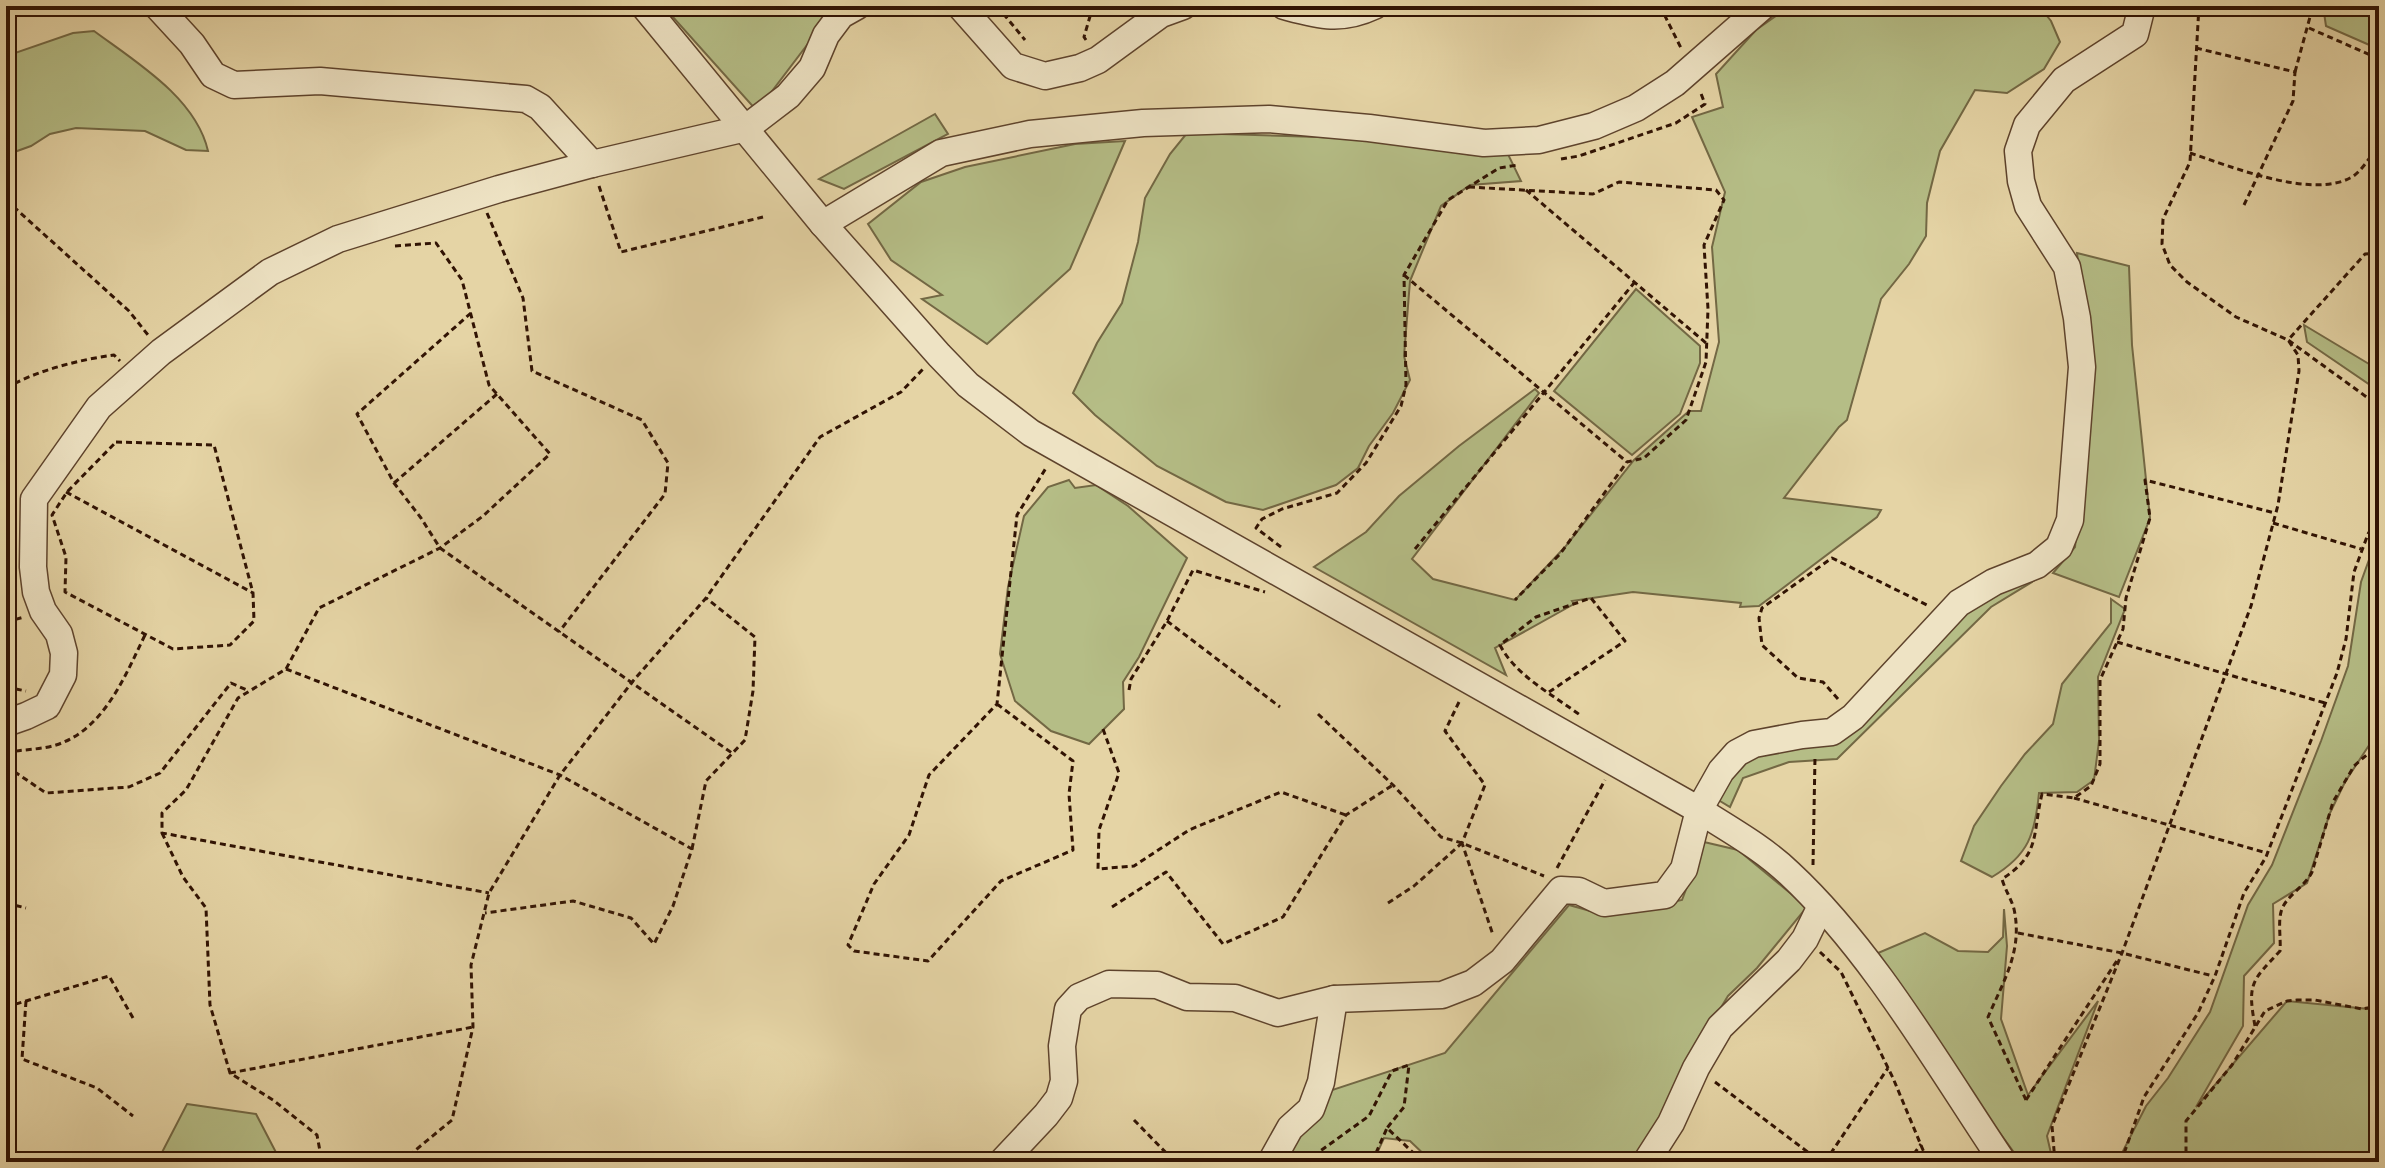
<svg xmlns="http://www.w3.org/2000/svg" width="2385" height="1168" viewBox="0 0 2385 1168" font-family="Alegreya,serif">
<rect width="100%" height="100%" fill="#e5d4a5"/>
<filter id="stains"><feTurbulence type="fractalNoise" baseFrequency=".0025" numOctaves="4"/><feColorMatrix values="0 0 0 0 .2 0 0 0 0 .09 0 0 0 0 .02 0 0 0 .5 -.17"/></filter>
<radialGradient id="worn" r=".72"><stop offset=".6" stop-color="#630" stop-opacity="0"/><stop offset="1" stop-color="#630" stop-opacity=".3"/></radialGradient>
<!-- green -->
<g fill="#b5bd86" stroke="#736844" stroke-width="2">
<path d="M 663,6 L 847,6 L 826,20 L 757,111 Z"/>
<path d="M 1790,6 L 2039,6 L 2051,21 L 2060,42 L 2044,69 L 2007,93 L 1975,90 L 1940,151 L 1927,203 L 1926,236 L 1909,264 L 1881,299 L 1847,420 L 1839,427 L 1784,498 L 1881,510 L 1877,517 L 1759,606 L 1740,607 L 1741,603 L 1633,592 L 1572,601 L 1574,604 L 1495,648 L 1506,675 L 1314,567 L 1366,532 L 1399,496 L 1459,446 L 1535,389 L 1539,393 L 1412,559 L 1433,579 L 1515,600 L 1565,547 L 1634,460 L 1689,411 L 1701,411 L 1719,342 L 1712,247 L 1725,192 L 1692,117 L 1723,107 L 1716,74 L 1756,30 Z"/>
<path d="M 2323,6 L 2379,6 L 2379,90 L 2375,85 L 2374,47 L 2326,26 Z"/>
<path d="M 94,31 C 136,62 196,98 208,151 L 186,150 L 145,131 L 76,128 L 50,134 L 31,146 L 6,155 L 6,58 L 9,55 L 73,33 Z"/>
<path d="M 935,114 L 948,134 L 844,189 L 819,179 Z"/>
<path d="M 1187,133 L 1350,138 L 1405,143 L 1472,155 L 1506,150 L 1521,181 L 1470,185 L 1441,206 L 1410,281 L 1404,356 L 1410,380 L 1393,413 L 1369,446 L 1358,468 L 1336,485 L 1263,510 L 1226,502 L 1157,466 L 1095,415 L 1073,393 L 1097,343 L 1122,303 L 1138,242 L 1145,198 L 1170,154 Z"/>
<path d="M 1125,141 L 1070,269 L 987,344 L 922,299 L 942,295 L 891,260 L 868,224 L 921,182 L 965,167 L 1075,144 Z"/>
<path d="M 2077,253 L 2129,266 L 2132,345 L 2150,518 L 2119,597 L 2053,573 L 2075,547 L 2092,378 Z"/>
<path d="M 1636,289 L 1700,346 L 1700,363 L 1680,414 L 1632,455 L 1554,391 Z"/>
<path d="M 2304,325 L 2379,370 L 2379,391 L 2307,342 Z"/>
<path d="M 1069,480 L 1075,488 L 1096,485 L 1128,506 L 1187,558 L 1139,657 L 1123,682 L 1124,709 L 1089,744 L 1051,731 L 1015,701 L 1000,654 L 1008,587 L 1024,516 L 1048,487 Z"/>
<path d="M 2379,532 L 2379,730 L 2345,782 L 2330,813 L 2307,883 L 2273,904 L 2274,943 L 2244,976 L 2243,1026 L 2196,1107 L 2287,1001 L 2379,1010 L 2379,1162 L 2121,1162 L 2123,1151 L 2146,1106 L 2168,1078 L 2210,1012 L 2248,905 L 2272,865 L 2321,741 L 2348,666 L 2361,582 Z"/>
<path d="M 2045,574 L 1991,607 L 1837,759 L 1789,762 L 1743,778 L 1730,807 L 1715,798 L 1750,752 L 1831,742 L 1950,623 L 1980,602 Z"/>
<path d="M 2111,599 L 2125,609 L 2098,677 L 2099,741 L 2094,780 L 2077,792 L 2039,793 C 2035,834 2029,855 1992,877 L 1961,861 L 1974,826 L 2001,786 L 2025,754 L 2053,724 L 2062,684 L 2111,623 Z"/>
<path d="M 1704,842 L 1738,850 L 1807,907 L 1757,968 L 1728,996 L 1705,1034 L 1643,1156 L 1627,1162 L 1432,1162 L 1410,1141 L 1384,1138 L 1373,1162 L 1273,1162 L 1323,1093 L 1445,1053 L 1569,905 L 1608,916 L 1682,900 Z"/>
<path d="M 2004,909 L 2007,946 L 2001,1019 L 2028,1095 L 2098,1001 L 2047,1136 L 2053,1162 L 2021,1162 L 1937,1047 L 1878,953 L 1925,933 L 1958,951 L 1988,952 L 2003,937 Z"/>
<path d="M 187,1104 L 256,1114 L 281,1162 L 157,1162 Z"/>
</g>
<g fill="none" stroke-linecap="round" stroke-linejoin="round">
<!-- minor casing -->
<g stroke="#5e432c" stroke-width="29">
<g id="minor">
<path d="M 157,6 L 192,44 L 213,75 L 234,85 L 320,81 L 526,99 L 540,107 L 592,164"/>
<path d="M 644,6 L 823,224 L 939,355 L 968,385 L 1031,433 L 1699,810 C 1730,830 1763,848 1789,873 C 1873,951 1939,1067 2003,1162"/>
<path d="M 960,6 L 1013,66 L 1045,76 L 1080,68 L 1098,60 L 1161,14 L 1183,6"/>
<path d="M 1284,6 C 1318,15 1340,22 1374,6"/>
<path d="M 823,224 L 941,153 L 1030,134 L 1143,123 L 1269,119 L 1369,128 L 1484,143 L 1539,140 L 1594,126 L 1636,108 L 1675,83 L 1763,6"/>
<path d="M 6,723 L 26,716 L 47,706 L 63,675 L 64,653 L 59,634 L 43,611 L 36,592 L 33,567 L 34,499 L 99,407 L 161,352 L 270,272 L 338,239 L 499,189 L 592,164 L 746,128 L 788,96 L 812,68 L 826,35 L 841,15 L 857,6"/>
<path d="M 1002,1162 L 1046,1115 L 1059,1098 L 1064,1081 L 1062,1046 L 1068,1009 L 1079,997 L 1109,984 L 1157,985 L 1187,997 L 1235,998 L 1278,1013 L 1334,999 L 1442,995 L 1473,983 L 1502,961 L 1561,890 L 1579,891 L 1604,903 L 1665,895 L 1684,869 L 1699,810 L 1721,771 L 1737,753 L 1754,744 L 1802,735 L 1832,732 L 1853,717 L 1959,603 L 1994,582 L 2037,565 L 2059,547 L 2070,520 L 2082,367 L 2077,318 L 2067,267 L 2028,206 L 2021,181 L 2018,151 L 2027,125 L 2064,80 L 2135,34 L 2142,6"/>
<path d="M 1271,1162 L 1290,1128 L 1311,1109 L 1321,1082 L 1334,999"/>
<path d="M 1646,1162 L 1671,1123 L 1696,1068 L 1720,1027 L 1789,960 L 1805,939 L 1821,906"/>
</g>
</g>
<!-- path -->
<g stroke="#311303" stroke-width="3" stroke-dasharray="6 4" stroke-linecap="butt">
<path d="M 997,6 L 1025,40"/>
<path d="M 1660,6 L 1681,48"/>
<path d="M 2309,28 L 2375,57 L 2379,87"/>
<path d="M 1086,40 L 1084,37 L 1093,6"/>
<path d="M 2196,48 L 2295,72 L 2293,101 L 2244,205"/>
<path d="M 2295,72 L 2313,6"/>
<path d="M 2190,153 C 2230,166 2310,199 2350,178 C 2361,173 2371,155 2379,145"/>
<path d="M 1561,159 L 1579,156 L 1676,123 L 1705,104 L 1700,91"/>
<path d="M 599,186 L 621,252 L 763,217"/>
<path d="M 1469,187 L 1593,194 L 1619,182 L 1716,190 L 1724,200 L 1704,245 L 1708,309 L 1706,362 L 1686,420 L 1644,458 L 1627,462 L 1560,554 L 1515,600"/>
<path d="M 1526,190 L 1706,343"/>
<path d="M 6,200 L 129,311 L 148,335"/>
<path d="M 487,213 L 523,298 L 532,371 L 642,420 L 668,463 L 665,494 L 559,632"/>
<path d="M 395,246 L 436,243 L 462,280 L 489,385 L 550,454 L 483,516 L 440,548 L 319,608 L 286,669 L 238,698 L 186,790 L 162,813 L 162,833 L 489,893"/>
<path d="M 2379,253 L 2365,254 L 2288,340 L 2379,406"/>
<path d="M 1404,275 L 1627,462"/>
<path d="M 471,313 L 357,414 L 394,483 L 421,518 L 440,548 L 732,753"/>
<path d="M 6,388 C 38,370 78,360 114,355 L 120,361"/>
<path d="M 116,442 L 214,445 L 253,593 L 254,621 L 230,645 L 173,649 L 65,592 L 66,557 L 52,515 L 67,492 Z"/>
<path d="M 394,483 L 497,394"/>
<path d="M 66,492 L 253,593"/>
<path d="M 2273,523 L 2361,549"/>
<path d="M 1281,547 L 1256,528 L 1262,519 L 1282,509 L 1337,493 L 1366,463 L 1401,406 L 1406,385 L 1404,275 L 1448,200 L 1499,168 L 1518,165"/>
<path d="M 1415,549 L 1634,283"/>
<path d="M 1167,621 L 1280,707"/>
<path d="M 6,622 L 24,617"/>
<path d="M 2117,642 L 2325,703"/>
<path d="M 286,669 L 560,775 L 692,849 L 673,906 L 654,944 L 631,918 L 573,901 L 485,913"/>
<path d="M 6,687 L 26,691"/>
<path d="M 1129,690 L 1131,679 L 1167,621 L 1193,570 L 1265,592"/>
<path d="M 1549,692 L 1625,641 L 1591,598 L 1536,617 L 1500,645 C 1515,675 1553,695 1580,715"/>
<path d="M 1838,699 L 1823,682 L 1798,678 L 1762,645 L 1759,618 L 1762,608 L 1832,558 L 1929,606"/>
<path d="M 1459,702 L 1445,731 L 1485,785 L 1462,843 L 1493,935"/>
<path d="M 997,704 L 1073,761 L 1069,794 L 1073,850 L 1001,881 L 928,961 L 854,951 L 848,945 L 874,884 L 909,835 L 929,775 L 997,704 L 1017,515 L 1046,468"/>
<path d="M 1318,714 L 1393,785 L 1441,837 L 1462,843 L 1544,876"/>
<path d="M 1103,729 L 1119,773 L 1099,830 L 1098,869 L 1134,866 L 1189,830 L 1281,792 L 1346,815"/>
<path d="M 6,753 C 22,749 40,750 56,745 C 104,730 125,676 145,635"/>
<path d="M 6,766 L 46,793 L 129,787 L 160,773 L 231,683 L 249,691"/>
<path d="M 2074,798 L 2267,853"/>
<path d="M 162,833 L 183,877 L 206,908 L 210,1005 L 230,1073 L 273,1100 L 317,1135 L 322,1162"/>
<path d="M 692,849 L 706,781 L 745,740 L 753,691 L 755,637 L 706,598"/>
<path d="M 1813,865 L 1815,757"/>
<path d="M 1557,868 L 1605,780"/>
<path d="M 6,903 L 26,908"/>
<path d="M 1388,903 L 1414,886 L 1462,843"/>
<path d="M 1112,907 L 1166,872 L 1223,944 L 1283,917 L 1346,815 L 1393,785"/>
<path d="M 2018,933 L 2122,953 L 2213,976"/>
<path d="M 6,936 L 8,932"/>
<path d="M 1820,952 L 1841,972 L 1893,1078 L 1923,1150 L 1931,1162"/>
<path d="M 26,1001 L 22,1059 L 97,1088 L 133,1116"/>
<path d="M 6,1007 L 109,976 L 133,1018"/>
<path d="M 2255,1026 C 2247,983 2252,981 2280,951 C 2281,939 2278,923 2281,912 C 2285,896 2305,887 2312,872 L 2333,802 L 2354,766 L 2379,744"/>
<path d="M 230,1073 L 473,1027"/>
<path d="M 1715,1082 L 1821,1162"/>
<path d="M 2026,1100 L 1988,1017 C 2004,980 2023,950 2014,909 C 2011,898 2005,890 2002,879 C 2041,854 2032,835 2042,794 L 2074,798 L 2091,786 L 2100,764 L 2100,680 L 2123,629 L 2126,598 L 2150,518 L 2145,480 L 2275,513"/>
<path d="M 2026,1100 L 2118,959"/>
<path d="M 1134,1120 L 1175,1162"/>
<path d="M 401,1162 L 452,1120 L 473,1027 L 471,965 L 489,893 L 560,775 L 633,681 L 706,598 L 820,437 L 901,392 L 924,368"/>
<path d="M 1305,1162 L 1369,1116 L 1392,1071 L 1409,1065 L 1404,1107 L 1387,1128"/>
<path d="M 1372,1162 L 1387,1128 L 1423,1162"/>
<path d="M 1825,1162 L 1888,1068"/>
<path d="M 1908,1162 L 1921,1144"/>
<path d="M 2055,1162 L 2052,1126 L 2122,953 L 2251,606 L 2278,505 L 2299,371 L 2298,355 L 2288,340 L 2236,317 L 2187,282 L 2170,265 L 2162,244 L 2163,219 L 2190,162 L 2199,6"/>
<path d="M 2121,1162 L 2144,1097 L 2198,1013 L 2215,976 L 2244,893 L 2266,857 L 2337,673 L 2346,639 L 2354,572 L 2368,534 L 2379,516"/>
<path d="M 2189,1162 L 2186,1152 L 2186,1121 L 2232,1065 L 2265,1011 L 2287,1001 L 2297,1000 L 2315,1000 L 2362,1009 L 2379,1006"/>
</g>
<!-- minor -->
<use href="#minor" stroke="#eee3c4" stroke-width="26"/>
</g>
<!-- margin -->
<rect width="2385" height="1168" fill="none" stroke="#e5d4a5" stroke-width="32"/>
<rect x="8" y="8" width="2369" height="1152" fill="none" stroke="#311303" stroke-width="4"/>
<rect x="16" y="16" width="2353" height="1136" fill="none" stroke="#311303" stroke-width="2"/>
<rect width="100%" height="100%" filter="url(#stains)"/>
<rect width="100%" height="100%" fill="url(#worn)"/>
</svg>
